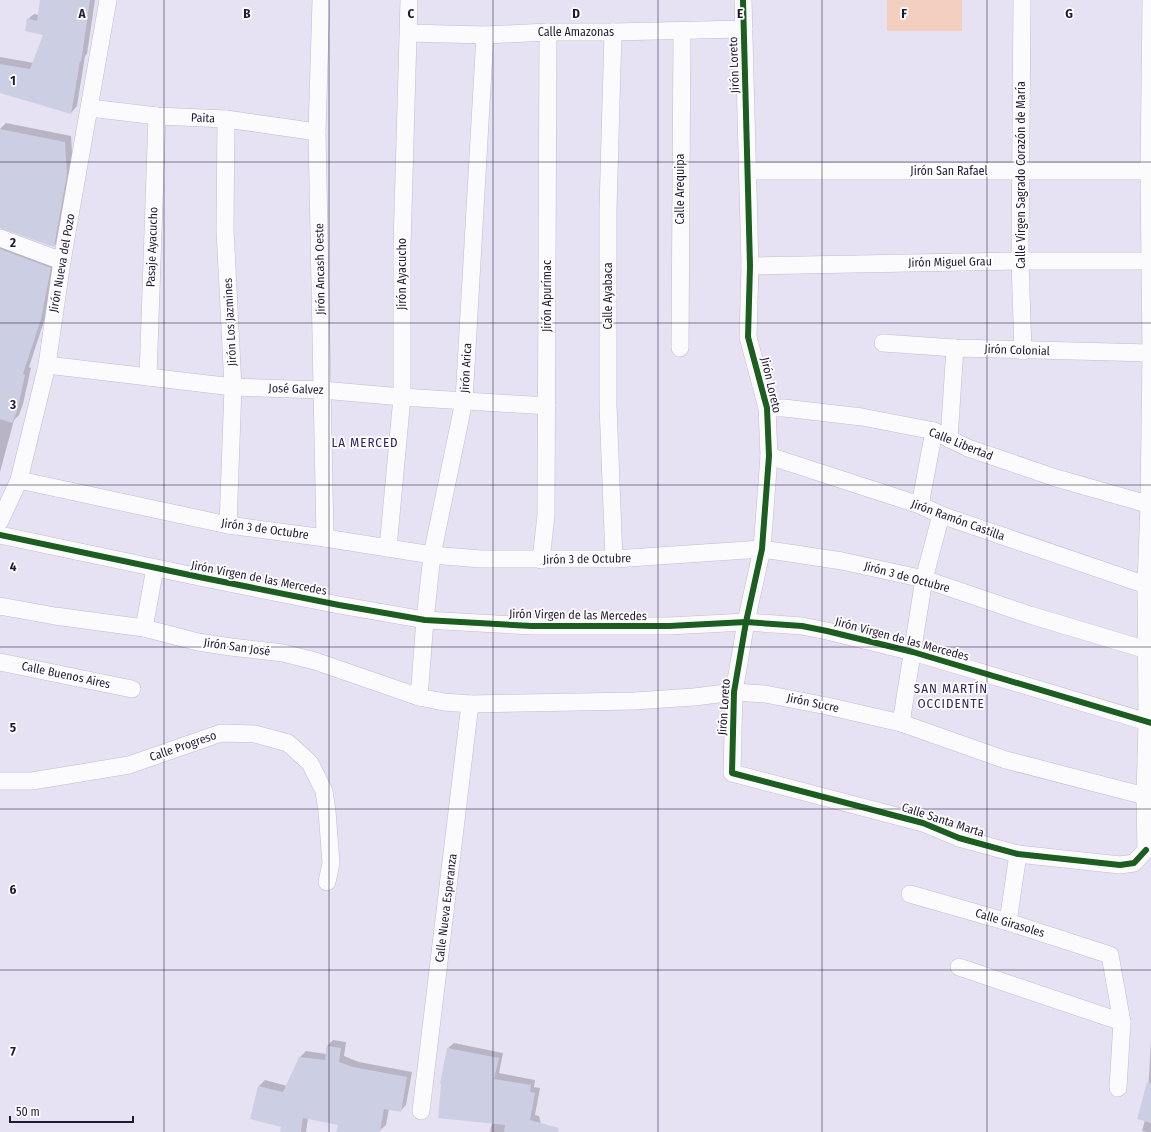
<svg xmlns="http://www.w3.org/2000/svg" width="1151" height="1132" viewBox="0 0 1151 1132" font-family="'Fira Sans Condensed',sans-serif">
<rect width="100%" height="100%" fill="#e6e2f4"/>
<!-- green -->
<rect fill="#f3cfc0" x="887" y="0" width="75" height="31"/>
<!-- shadow -->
<g fill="#0003">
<path d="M 41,0 L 95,0 L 87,54 L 85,56 L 77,106 L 71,113 L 0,92 L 0,57 L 34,63 L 44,35 L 27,20 L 34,14 L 39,15 Z"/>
<path d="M 6,123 L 71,136 L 73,167 L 60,240 L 54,246 L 0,227 L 0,129 Z"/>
<path d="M 0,239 L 57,261 L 47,312 L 29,367 L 31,368 L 23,404 L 19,415 L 14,420 L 0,472 Z"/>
<path d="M 333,1040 L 346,1042 L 344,1056 L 359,1062 L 412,1072 L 406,1105 L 400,1111 L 389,1109 L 386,1125 L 378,1132 L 337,1132 L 339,1124 L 308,1118 L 306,1132 L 281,1132 L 282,1126 L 259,1086 L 265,1080 L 287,1086 L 300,1057 L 306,1051 L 326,1054 L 327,1046 Z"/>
<path d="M 1151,1040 L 1151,1132 L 1147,1132 L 1142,1131 L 1145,1120 L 1148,1093 Z"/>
<path d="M 454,1043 L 503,1053 L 499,1073 L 535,1080 L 534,1087 L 540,1088 L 535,1115 L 539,1116 L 543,1132 L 490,1132 L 492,1123 L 448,1048 Z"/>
</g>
<!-- building -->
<g fill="#cccee4">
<path d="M 40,0 L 90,0 L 81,62 L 80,61 L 71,114 L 0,93 L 0,64 L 30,69 L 43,35 L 25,31 L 27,18 L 37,21 Z"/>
<path d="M 0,129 L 65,142 L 67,174 L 54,247 L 0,228 Z"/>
<path d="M 0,249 L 51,268 L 41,319 L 23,374 L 25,375 L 17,411 L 12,423 L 0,419 Z"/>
<path d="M 327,1046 L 341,1048 L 339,1062 L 353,1067 L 407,1077 L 401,1112 L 384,1109 L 380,1132 L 336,1132 L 338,1125 L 303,1118 L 301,1132 L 280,1132 L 281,1127 L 250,1119 L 258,1086 L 283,1092 L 299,1057 L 325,1060 Z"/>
<path d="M 447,1048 L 499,1058 L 494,1079 L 531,1085 L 530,1092 L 535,1093 L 530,1120 L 559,1128 L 558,1132 L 504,1132 L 505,1125 L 438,1118 L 441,1084 L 440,1083 Z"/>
<path d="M 1147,1082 L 1151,1083 L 1151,1123 L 1137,1119 Z"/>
</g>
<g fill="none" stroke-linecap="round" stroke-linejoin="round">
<!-- street casing -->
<g stroke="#c1bcd2" stroke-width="18">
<g id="street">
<path d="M 321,0 L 317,132 L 325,538"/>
<path d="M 743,0 L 750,266 L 748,337 L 767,408 L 769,456 L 762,549 L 746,622 L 734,692 L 732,773 L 923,823 L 959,838 L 1018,854 L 1120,865 L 1134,863 L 1146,850"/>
<path d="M 1022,0 L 1020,261 L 1023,351"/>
<path d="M 613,32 L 608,209 L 608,405 L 614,559"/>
<path d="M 409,33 L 485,35 L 548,32 L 613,32 L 744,29"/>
<path d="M 90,108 L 157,116 L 226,119 L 317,132"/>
<path d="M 226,119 L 225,229 L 233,387 L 228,525"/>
<path d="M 748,171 L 1151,171"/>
<path d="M 0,238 L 62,261"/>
<path d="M 750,266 L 1020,261 L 1150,261"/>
<path d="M 883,343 L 955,348 L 1151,353"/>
<path d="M 680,348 L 682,31"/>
<path d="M 47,365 L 233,387 L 322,390 L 402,397 L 547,406"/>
<path d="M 148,377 L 157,116"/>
<path d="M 767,408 L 784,408 L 862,417 L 934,431 L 968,448 L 1056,478 L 1151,505"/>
<path d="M 949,439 L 955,348"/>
<path d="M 769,456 L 920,505 L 941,515 L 1146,585"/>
<path d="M 19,480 L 228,525 L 325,538 L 432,555 L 481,559 L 614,559 L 762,549 L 842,561 L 924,579 L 1030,615 L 1147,650"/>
<path d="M 920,505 L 934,431"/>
<path d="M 0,521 L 19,480 L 47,365 L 62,261 L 108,0"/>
<path d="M 0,535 L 204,578 L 339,605 L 425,620 L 532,626 L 669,626 L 746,622 L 802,626 L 827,631 L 913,652 L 1151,723"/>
<path d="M 388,548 L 402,397 L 402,246 L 409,0"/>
<path d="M 541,560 L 546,515 L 548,32"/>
<path d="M 0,606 L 55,616 L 144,628 L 198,642 L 231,647 L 283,653 L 315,661 L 419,697 L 444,702 L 470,704 L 634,701 L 694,697 L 734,692 L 765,694 L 827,706 L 901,723 L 1006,760 L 1145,796"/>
<path d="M 144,628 L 155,568"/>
<path d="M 0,662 L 132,689"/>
<path d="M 419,697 L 425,620 L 432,555 L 464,401 L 485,35"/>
<path d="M 901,723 L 924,579 L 941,515"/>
<path d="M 0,781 L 32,781 L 129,765 L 221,733 L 255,734 L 288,743 L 310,763 L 324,791 L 327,811 L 331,863 L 327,882"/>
<path d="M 1146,850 L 1145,796 L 1147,723 L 1146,585 L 1149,505 L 1151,353 L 1149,171 L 1151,2"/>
<path d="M 910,894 L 1008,922 L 1110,955 L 1122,1022 L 1118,1088"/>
<path d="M 1008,922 L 1018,854"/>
<path d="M 959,967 L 1122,1022"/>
<path d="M 421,1111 L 470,704"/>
</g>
</g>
<!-- street -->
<use href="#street" stroke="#fbfbfd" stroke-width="17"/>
<!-- cycleway casing -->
<g stroke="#fff" stroke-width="8">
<g id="cycleway">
<path d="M 743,0 L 750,266 L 748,337 L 767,408 L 769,456 L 762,549 L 746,622 L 734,692 L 732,773 L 923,823 L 959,838 L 1018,854 L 1120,865 L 1134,863 L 1146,850"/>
<path d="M 0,535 L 204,578 L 339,605 L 425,620 L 532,626 L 669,626 L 746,622 L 802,626 L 827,631 L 913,652 L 1151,723"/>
</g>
</g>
<!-- cycleway -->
<use href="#cycleway" stroke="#1b5e20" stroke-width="6"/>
</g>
<!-- grid -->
<path fill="none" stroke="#211a36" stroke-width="1" stroke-opacity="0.55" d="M 164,0 L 164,1132M 329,0 L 329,1132M 493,0 L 493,1132M 658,0 L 658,1132M 822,0 L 822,1132M 987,0 L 987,1132M 0,162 L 1151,162M 0,323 L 1151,323M 0,485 L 1151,485M 0,647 L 1151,647M 0,809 L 1151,809M 0,970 L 1151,970"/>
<g text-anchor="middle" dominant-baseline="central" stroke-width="3.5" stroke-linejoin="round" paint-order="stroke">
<!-- street labels -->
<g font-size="12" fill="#211a36" stroke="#fff">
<text x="576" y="32">Calle Amazonas</text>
<text transform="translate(734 65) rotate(-92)">Jirón Loreto</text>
<text transform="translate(203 118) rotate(2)">Paita</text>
<text x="949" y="171">Jirón San Rafael</text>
<text transform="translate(1021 175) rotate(-90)">Calle Virgen Sagrado Corazón de María</text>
<text transform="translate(680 189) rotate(-90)">Calle Arequipa</text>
<text transform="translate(152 247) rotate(-88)">Pasaje Ayacucho</text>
<text transform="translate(950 262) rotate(-1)">Jirón Miguel Grau</text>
<text transform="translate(62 263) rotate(-80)">Jirón Nueva del Pozo</text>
<text transform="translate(320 269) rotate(-91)">Jirón Ancash Oeste</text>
<text transform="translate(402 274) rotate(-90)">Jirón Ayacucho</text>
<text transform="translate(547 296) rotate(-90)">Jirón Apurímac</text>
<text transform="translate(608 296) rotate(-90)">Calle Ayabaca</text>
<text transform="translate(230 322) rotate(-93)">Jirón Los Jazmines</text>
<text transform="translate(1017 350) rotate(2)">Jirón Colonial</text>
<text transform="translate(466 368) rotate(-87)">Jirón Arica</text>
<text transform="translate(771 385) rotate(77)">Jirón Loreto</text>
<text transform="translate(296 389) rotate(2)">José Galvez</text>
<text transform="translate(961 444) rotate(22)">Calle Libertad</text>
<text transform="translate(958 520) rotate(20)">Jirón Ramón Castilla</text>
<text transform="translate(265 529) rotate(8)">Jirón 3 de Octubre</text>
<text transform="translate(587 559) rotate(-1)">Jirón 3 de Octubre</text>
<text transform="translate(907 577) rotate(15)">Jirón 3 de Octubre</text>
<text transform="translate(259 578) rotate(11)">Jirón Virgen de las Mercedes</text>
<text transform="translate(578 615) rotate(1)">Jirón Virgen de las Mercedes</text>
<text transform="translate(902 639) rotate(15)">Jirón Virgen de las Mercedes</text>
<text transform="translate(237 647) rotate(8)">Jirón San José</text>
<text transform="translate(66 675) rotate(12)">Calle Buenos Aires</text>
<text transform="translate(813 703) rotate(12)">Jirón Sucre</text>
<text transform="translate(724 707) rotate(-86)">Jirón Loreto</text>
<text transform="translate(183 746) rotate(-19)">Calle Progreso</text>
<text transform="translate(943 820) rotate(18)">Calle Santa Marta</text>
<text transform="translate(446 908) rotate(-83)">Calle Nueva Esperanza</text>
<text transform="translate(1010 923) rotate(17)">Calle Girasoles</text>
</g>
<!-- neighbourhood labels -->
<g font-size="13" letter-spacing="1" fill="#34215f" stroke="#fff">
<text x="365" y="442">LA MERCED</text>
<text x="951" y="688">SAN MARTÍN<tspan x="951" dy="15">OCCIDENTE</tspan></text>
</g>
</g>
<g font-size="13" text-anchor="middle" font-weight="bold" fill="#211a36" stroke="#fff" stroke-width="3.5" stroke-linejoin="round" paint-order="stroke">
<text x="82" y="18">A</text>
<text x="247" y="18">B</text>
<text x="411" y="18">C</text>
<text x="576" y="18">D</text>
<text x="740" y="18">E</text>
<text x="904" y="18">F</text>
<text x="1069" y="18">G</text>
<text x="13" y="85">1</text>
<text x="13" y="247">2</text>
<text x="13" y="409">3</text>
<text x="13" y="571">4</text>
<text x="13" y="732">5</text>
<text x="13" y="894">6</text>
<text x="13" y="1056">7</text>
</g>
<!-- scale -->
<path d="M10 1116v6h123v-6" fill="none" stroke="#211a36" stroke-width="2"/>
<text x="16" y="1116" font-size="12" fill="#211a36" stroke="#ffffff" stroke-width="3" paint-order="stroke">50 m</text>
</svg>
